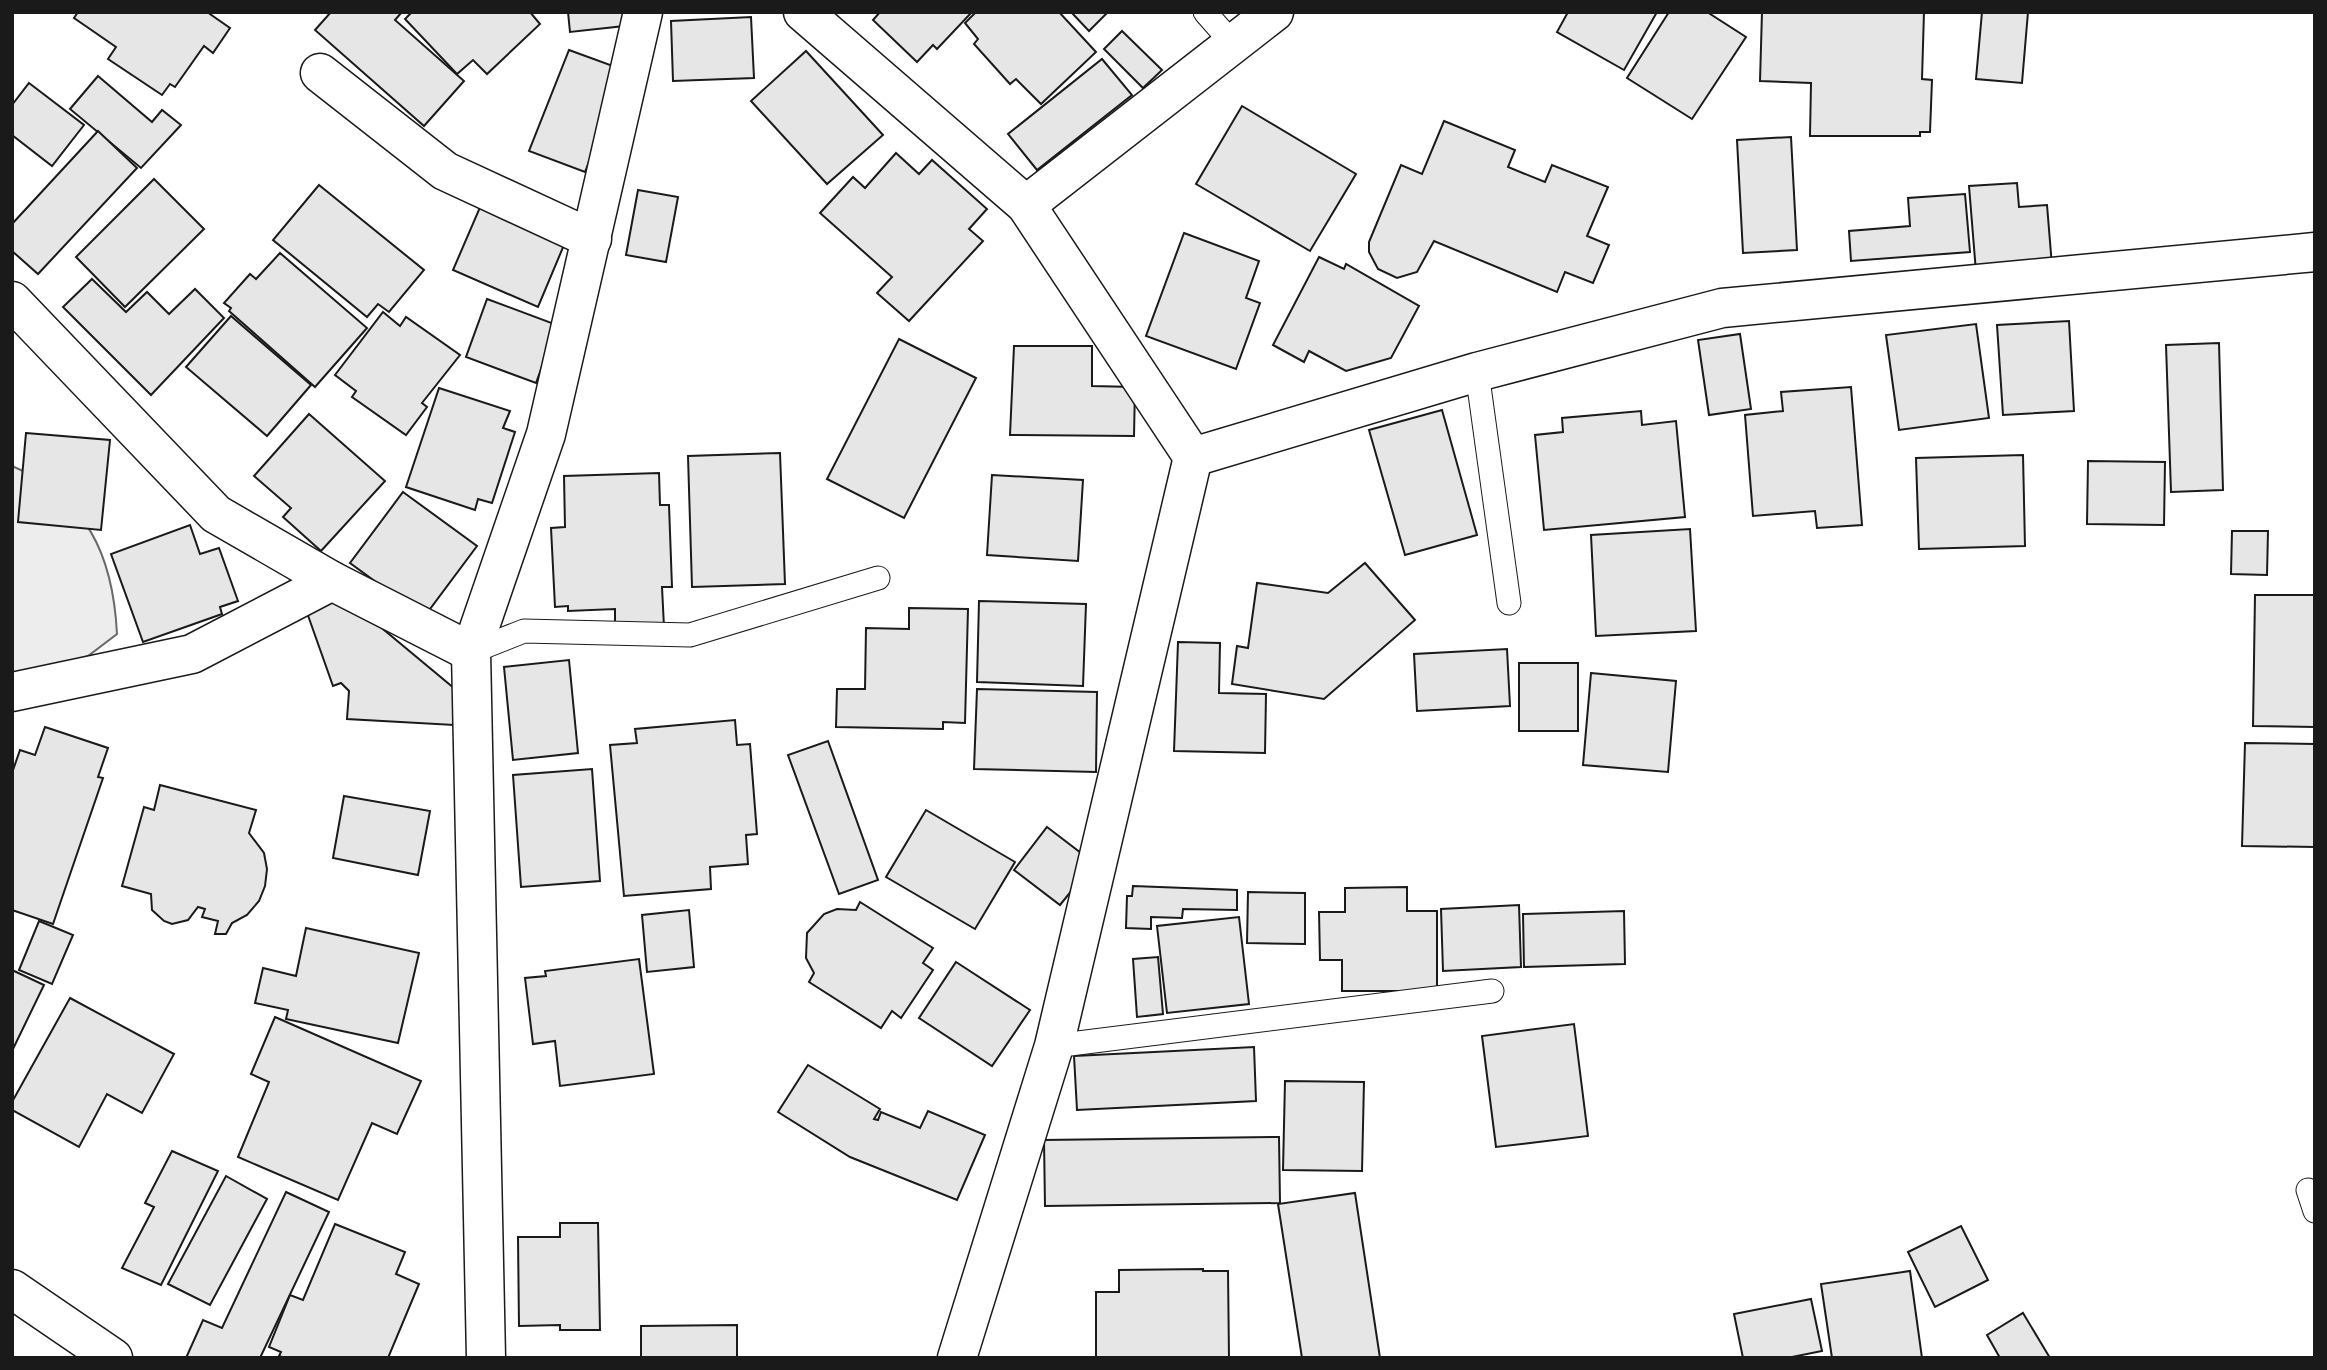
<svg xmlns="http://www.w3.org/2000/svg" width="2327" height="1370" viewBox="0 0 2327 1370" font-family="Manrope,sans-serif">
<rect width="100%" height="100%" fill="#fff"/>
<!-- green -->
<path fill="#ededed" stroke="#6a6a6a" stroke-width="2" d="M 12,466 C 87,498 113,555 117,634 L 88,656 L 12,682 Z"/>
<!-- building -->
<g fill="#e6e6e6" stroke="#1a1a1a" stroke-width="2">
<path d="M 78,12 L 207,12 L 230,28 L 213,53 L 204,46 L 175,87 L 170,84 L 162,95 L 108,59 L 116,47 L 74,18 Z"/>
<path d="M 331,12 L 402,12 L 395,20 L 464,81 L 424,126 L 315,30 Z"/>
<path d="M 412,12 L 530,12 L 540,24 L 487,74 L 473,60 L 457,74 L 405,19 Z"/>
<path d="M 568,12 L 623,12 L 624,26 L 570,32 Z"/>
<path d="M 880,12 L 972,12 L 937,49 L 933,45 L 917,62 L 873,20 Z"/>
<path d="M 976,12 L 1059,12 L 1096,52 L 1041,104 L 1016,79 L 1010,84 L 974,44 L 978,39 L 965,23 Z"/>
<path d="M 1071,12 L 1108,12 L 1089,31 Z"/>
<path d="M 1568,12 L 1657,12 L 1624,70 L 1557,32 Z"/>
<path d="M 1669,12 L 1707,12 L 1746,37 L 1692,119 L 1627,78 Z"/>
<path d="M 1762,12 L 1924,12 L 1922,79 L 1932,80 L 1930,132 L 1920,132 L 1920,136 L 1810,136 L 1811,83 L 1760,81 Z"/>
<path d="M 1982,12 L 2028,12 L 2022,83 L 1976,79 Z"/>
<path d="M 751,17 L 754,78 L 673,81 L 671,21 Z"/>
<path d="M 1122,31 L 1162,70 L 1143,88 L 1104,49 Z"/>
<path d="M 569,50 L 624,70 L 585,172 L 529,151 Z"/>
<path d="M 806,51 L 883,135 L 827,184 L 751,101 Z"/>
<path d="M 1102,59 L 1132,95 L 1037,170 L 1008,134 Z"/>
<path d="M 98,76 L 152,122 L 162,110 L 181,125 L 141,168 L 70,109 Z"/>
<path d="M 29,83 L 84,125 L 52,166 L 12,135 L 12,105 Z"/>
<path d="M 1242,106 L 1356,174 L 1310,251 L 1196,184 Z"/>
<path d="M 1444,121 L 1515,150 L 1508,167 L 1545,182 L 1552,165 L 1608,187 L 1587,236 L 1609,245 L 1593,283 L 1565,272 L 1557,292 L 1434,241 L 1417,272 L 1397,278 L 1378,269 L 1369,252 L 1369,242 L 1401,165 L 1422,174 Z"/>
<path d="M 98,131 L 137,168 L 38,274 L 12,251 L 12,224 Z"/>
<path d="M 1791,137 L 1797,250 L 1743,253 L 1737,140 Z"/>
<path d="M 896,153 L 919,174 L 932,160 L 987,209 L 969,229 L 983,241 L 909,321 L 877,293 L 892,277 L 820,213 L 853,177 L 865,188 Z"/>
<path d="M 154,179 L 204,229 L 125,307 L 76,257 Z"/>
<path d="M 2017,183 L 2019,207 L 2047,205 L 2052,266 L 1976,272 L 1969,186 Z"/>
<path d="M 319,185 L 424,270 L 389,312 L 378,304 L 367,317 L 273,240 Z"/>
<path d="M 638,190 L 678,197 L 666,262 L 626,255 Z"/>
<path d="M 1965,194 L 1970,252 L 1851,261 L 1849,231 L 1910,226 L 1908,198 Z"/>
<path d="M 484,198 L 569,233 L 538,307 L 453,270 Z"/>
<path d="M 1184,233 L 1259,261 L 1246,298 L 1260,303 L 1236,369 L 1146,336 Z"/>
<path d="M 280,253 L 367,328 L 315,387 L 229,311 L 231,308 L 224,303 L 250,274 L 256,279 Z"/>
<path d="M 1319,257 L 1344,269 L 1346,264 L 1419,306 L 1391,358 L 1346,371 L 1309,351 L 1304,362 L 1273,345 Z"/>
<path d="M 92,279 L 126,312 L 147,292 L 169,314 L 195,289 L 224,318 L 151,395 L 63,307 Z"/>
<path d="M 487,299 L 557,325 L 536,383 L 466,357 Z"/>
<path d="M 383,312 L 400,326 L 406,317 L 460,355 L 422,403 L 427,407 L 406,435 L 352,397 L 356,391 L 335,375 Z"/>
<path d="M 231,316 L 311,385 L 267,436 L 186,367 Z"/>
<path d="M 2069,321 L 2074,411 L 2003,415 L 1997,325 Z"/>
<path d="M 1976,324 L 1989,418 L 1899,430 L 1886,335 Z"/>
<path d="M 1740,334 L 1751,409 L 1709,415 L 1698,340 Z"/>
<path d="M 899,339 L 976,378 L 904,518 L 827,479 Z"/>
<path d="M 2219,343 L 2223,490 L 2171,492 L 2166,345 Z"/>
<path d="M 1014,346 L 1092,346 L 1092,386 L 1135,387 L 1134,436 L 1010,435 Z"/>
<path d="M 1851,387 L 1862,525 L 1817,528 L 1815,511 L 1753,516 L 1745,415 L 1783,411 L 1781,392 Z"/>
<path d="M 439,388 L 510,411 L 503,428 L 515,432 L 492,503 L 478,499 L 475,510 L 406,487 Z"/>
<path d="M 1442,410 L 1477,535 L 1405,555 L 1369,430 Z"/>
<path d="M 1641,411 L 1642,425 L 1676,421 L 1685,517 L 1544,530 L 1535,435 L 1563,432 L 1562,418 Z"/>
<path d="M 309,414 L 385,481 L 321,551 L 283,517 L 291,508 L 254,476 Z"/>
<path d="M 26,433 L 110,440 L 101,530 L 18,522 Z"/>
<path d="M 780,453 L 785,584 L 692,587 L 688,456 Z"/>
<path d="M 2023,455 L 2025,546 L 1919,549 L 1916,458 Z"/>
<path d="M 2088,461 L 2165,462 L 2164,525 L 2087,524 Z"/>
<path d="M 659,473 L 660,505 L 669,505 L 672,587 L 662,587 L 664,627 L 615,630 L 615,609 L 568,611 L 568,606 L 555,607 L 551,528 L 565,527 L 564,476 Z"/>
<path d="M 992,475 L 1083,480 L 1078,561 L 987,555 Z"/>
<path d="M 403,492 L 477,546 L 424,617 L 350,563 Z"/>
<path d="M 190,525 L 200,554 L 219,548 L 238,601 L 220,607 L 222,614 L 143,642 L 111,554 Z"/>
<path d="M 1690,529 L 1696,631 L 1596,636 L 1591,535 Z"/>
<path d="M 2232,531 L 2268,531 L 2267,575 L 2231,574 Z"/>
<path d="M 1365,563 L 1415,620 L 1324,699 L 1232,684 L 1237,646 L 1248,648 L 1257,583 L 1328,593 Z"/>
<path d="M 342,595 L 455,689 L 454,725 L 347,719 L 349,691 L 341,683 L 333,686 L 305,607 Z"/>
<path d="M 2255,595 L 2315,595 L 2315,727 L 2253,726 Z"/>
<path d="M 979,601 L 1086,604 L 1083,686 L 977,682 Z"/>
<path d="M 909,608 L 968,609 L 965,723 L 943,722 L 943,729 L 836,727 L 837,689 L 865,689 L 866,628 L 909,629 Z"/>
<path d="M 1178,642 L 1220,643 L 1219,693 L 1266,694 L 1265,753 L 1174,751 Z"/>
<path d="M 1507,649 L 1510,706 L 1417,711 L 1414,654 Z"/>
<path d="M 569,660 L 578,753 L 513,760 L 504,667 Z"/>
<rect x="1519" y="663" width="59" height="68"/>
<path d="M 1591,673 L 1676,681 L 1668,772 L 1583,765 Z"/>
<path d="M 977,689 L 1097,692 L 1096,772 L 974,769 Z"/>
<path d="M 735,720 L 737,745 L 750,744 L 757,834 L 746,835 L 748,864 L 710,867 L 711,889 L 624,896 L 610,745 L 637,743 L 635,729 Z"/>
<path d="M 45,727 L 108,748 L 98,777 L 103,778 L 53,924 L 12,910 L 12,773 L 20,750 L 35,755 Z"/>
<path d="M 828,741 L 878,880 L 839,894 L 788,755 Z"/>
<path d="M 2245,743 L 2315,744 L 2315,847 L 2242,846 Z"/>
<path d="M 592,769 L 600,881 L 521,887 L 513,775 Z"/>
<path d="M 160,785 L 256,810 L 249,833 L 264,853 L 267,869 L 265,886 L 259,901 L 247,915 L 232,923 L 226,934 L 215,934 L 218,921 L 202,917 L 205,909 L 198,907 L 188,920 L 172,924 L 164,921 L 152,910 L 151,894 L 122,886 L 144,807 L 154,810 Z"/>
<path d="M 344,796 L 430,811 L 418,875 L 333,858 Z"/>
<path d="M 926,810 L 1015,862 L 975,929 L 886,877 Z"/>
<path d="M 1047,827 L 1094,863 L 1060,905 L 1014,870 Z"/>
<path d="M 1133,886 L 1237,890 L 1237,910 L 1183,909 L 1182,918 L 1151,917 L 1151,929 L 1126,928 L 1127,896 L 1132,896 Z"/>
<path d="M 1407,887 L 1407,911 L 1437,911 L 1437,991 L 1342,991 L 1342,960 L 1320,960 L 1319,912 L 1345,912 L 1345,888 Z"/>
<path d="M 1248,892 L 1305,893 L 1305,944 L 1247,943 Z"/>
<path d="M 860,902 L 933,948 L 923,963 L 933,970 L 901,1018 L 892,1011 L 881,1028 L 809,982 L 814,973 L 806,958 L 807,933 L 824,914 L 837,909 L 856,910 Z"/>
<path d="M 1519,905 L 1521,967 L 1443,971 L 1441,909 Z"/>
<path d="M 689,910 L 694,967 L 647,972 L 642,915 Z"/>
<path d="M 1624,911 L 1625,964 L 1524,967 L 1523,914 Z"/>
<path d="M 1239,917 L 1249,1004 L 1167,1013 L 1157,926 Z"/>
<path d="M 39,921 L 73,935 L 52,984 L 19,970 Z"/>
<path d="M 306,928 L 419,953 L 398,1043 L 286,1019 L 288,1010 L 255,1003 L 263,968 L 296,976 Z"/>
<path d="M 1158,957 L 1163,1014 L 1137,1017 L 1133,959 Z"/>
<path d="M 639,959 L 654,1074 L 560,1086 L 555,1041 L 533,1044 L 525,978 L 546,976 L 545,971 Z"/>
<path d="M 956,962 L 1030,1010 L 992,1066 L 919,1018 Z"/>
<path d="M 12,970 L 44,985 L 12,1051 Z"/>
<path d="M 70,998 L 174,1054 L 142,1113 L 107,1094 L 79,1147 L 12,1110 L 12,1102 Z"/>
<path d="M 275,1017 L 421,1081 L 397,1134 L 372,1123 L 338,1200 L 238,1157 L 269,1082 L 251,1074 Z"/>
<path d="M 1574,1024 L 1588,1136 L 1496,1147 L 1482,1036 Z"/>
<path d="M 1254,1047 L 1256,1101 L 1077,1110 L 1074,1056 Z"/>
<path d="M 808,1065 L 880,1109 L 874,1119 L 878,1120 L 881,1112 L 920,1128 L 928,1111 L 985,1135 L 957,1200 L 850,1157 L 778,1112 Z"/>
<path d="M 1285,1081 L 1364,1082 L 1362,1171 L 1283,1170 Z"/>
<path d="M 1279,1137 L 1280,1203 L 1045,1206 L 1044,1140 Z"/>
<path d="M 172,1151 L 218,1171 L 161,1285 L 122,1268 L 154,1207 L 145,1203 Z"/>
<path d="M 226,1176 L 267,1199 L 210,1305 L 168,1284 Z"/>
<path d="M 286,1192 L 329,1212 L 260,1358 L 186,1358 L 203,1320 L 222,1328 Z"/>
<path d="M 1355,1193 L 1380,1358 L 1302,1358 L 1278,1204 Z"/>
<path d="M 560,1223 L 598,1223 L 600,1330 L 560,1330 L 560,1325 L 519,1326 L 518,1237 L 560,1237 Z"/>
<path d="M 335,1224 L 405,1252 L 396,1274 L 419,1284 L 388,1358 L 285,1358 L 279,1356 L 281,1352 L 269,1347 L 290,1295 L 303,1300 Z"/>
<path d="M 1961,1226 L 1988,1280 L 1935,1307 L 1908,1252 Z"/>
<path d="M 1203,1269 L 1203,1271 L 1228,1271 L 1229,1358 L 1096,1358 L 1096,1292 L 1119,1292 L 1119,1270 Z"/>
<path d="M 1910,1271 L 1922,1358 L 1832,1358 L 1821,1284 Z"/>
<path d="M 1811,1299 L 1822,1351 L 1787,1358 L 1743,1358 L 1734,1314 Z"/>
<path d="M 2023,1313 L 2050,1358 L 2000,1358 L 1987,1335 Z"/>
<path d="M 737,1325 L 737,1358 L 641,1358 L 641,1326 Z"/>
</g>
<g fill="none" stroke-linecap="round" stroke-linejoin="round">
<!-- lane casing -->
<g stroke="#1a1a1a" stroke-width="25">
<g id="lane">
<path d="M 1205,12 L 1233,44"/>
<path d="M 1477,372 L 1509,603"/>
<path d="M 471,652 L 524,631 L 690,635 L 878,578"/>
<path d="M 1054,1046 L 1492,991"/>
<path d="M 2308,1190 L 2315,1211"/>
</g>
</g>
<!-- street casing -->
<g stroke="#1a1a1a" stroke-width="41">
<g id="street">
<path d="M 803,12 L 1026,205 L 1193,457 L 1054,1046 L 957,1358"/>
<path d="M 320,73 L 445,171 L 592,239"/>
<path d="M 1026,205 L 1274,12"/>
<path d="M 12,301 L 216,514 L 332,581 L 471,652"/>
<path d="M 1193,457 L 1477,372 L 1722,308 L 2315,252"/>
<path d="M 12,692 L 192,654 L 332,581"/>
<path d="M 12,1289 L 113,1358"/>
<path d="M 486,1358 L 471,652 L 546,434 L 643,12"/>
</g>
</g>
<!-- lane -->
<use href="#lane" stroke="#fff" stroke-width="23"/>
<!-- street -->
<use href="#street" stroke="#fff" stroke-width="38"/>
</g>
<!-- border -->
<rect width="2327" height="1370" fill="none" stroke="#1a1a1a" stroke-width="28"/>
</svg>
